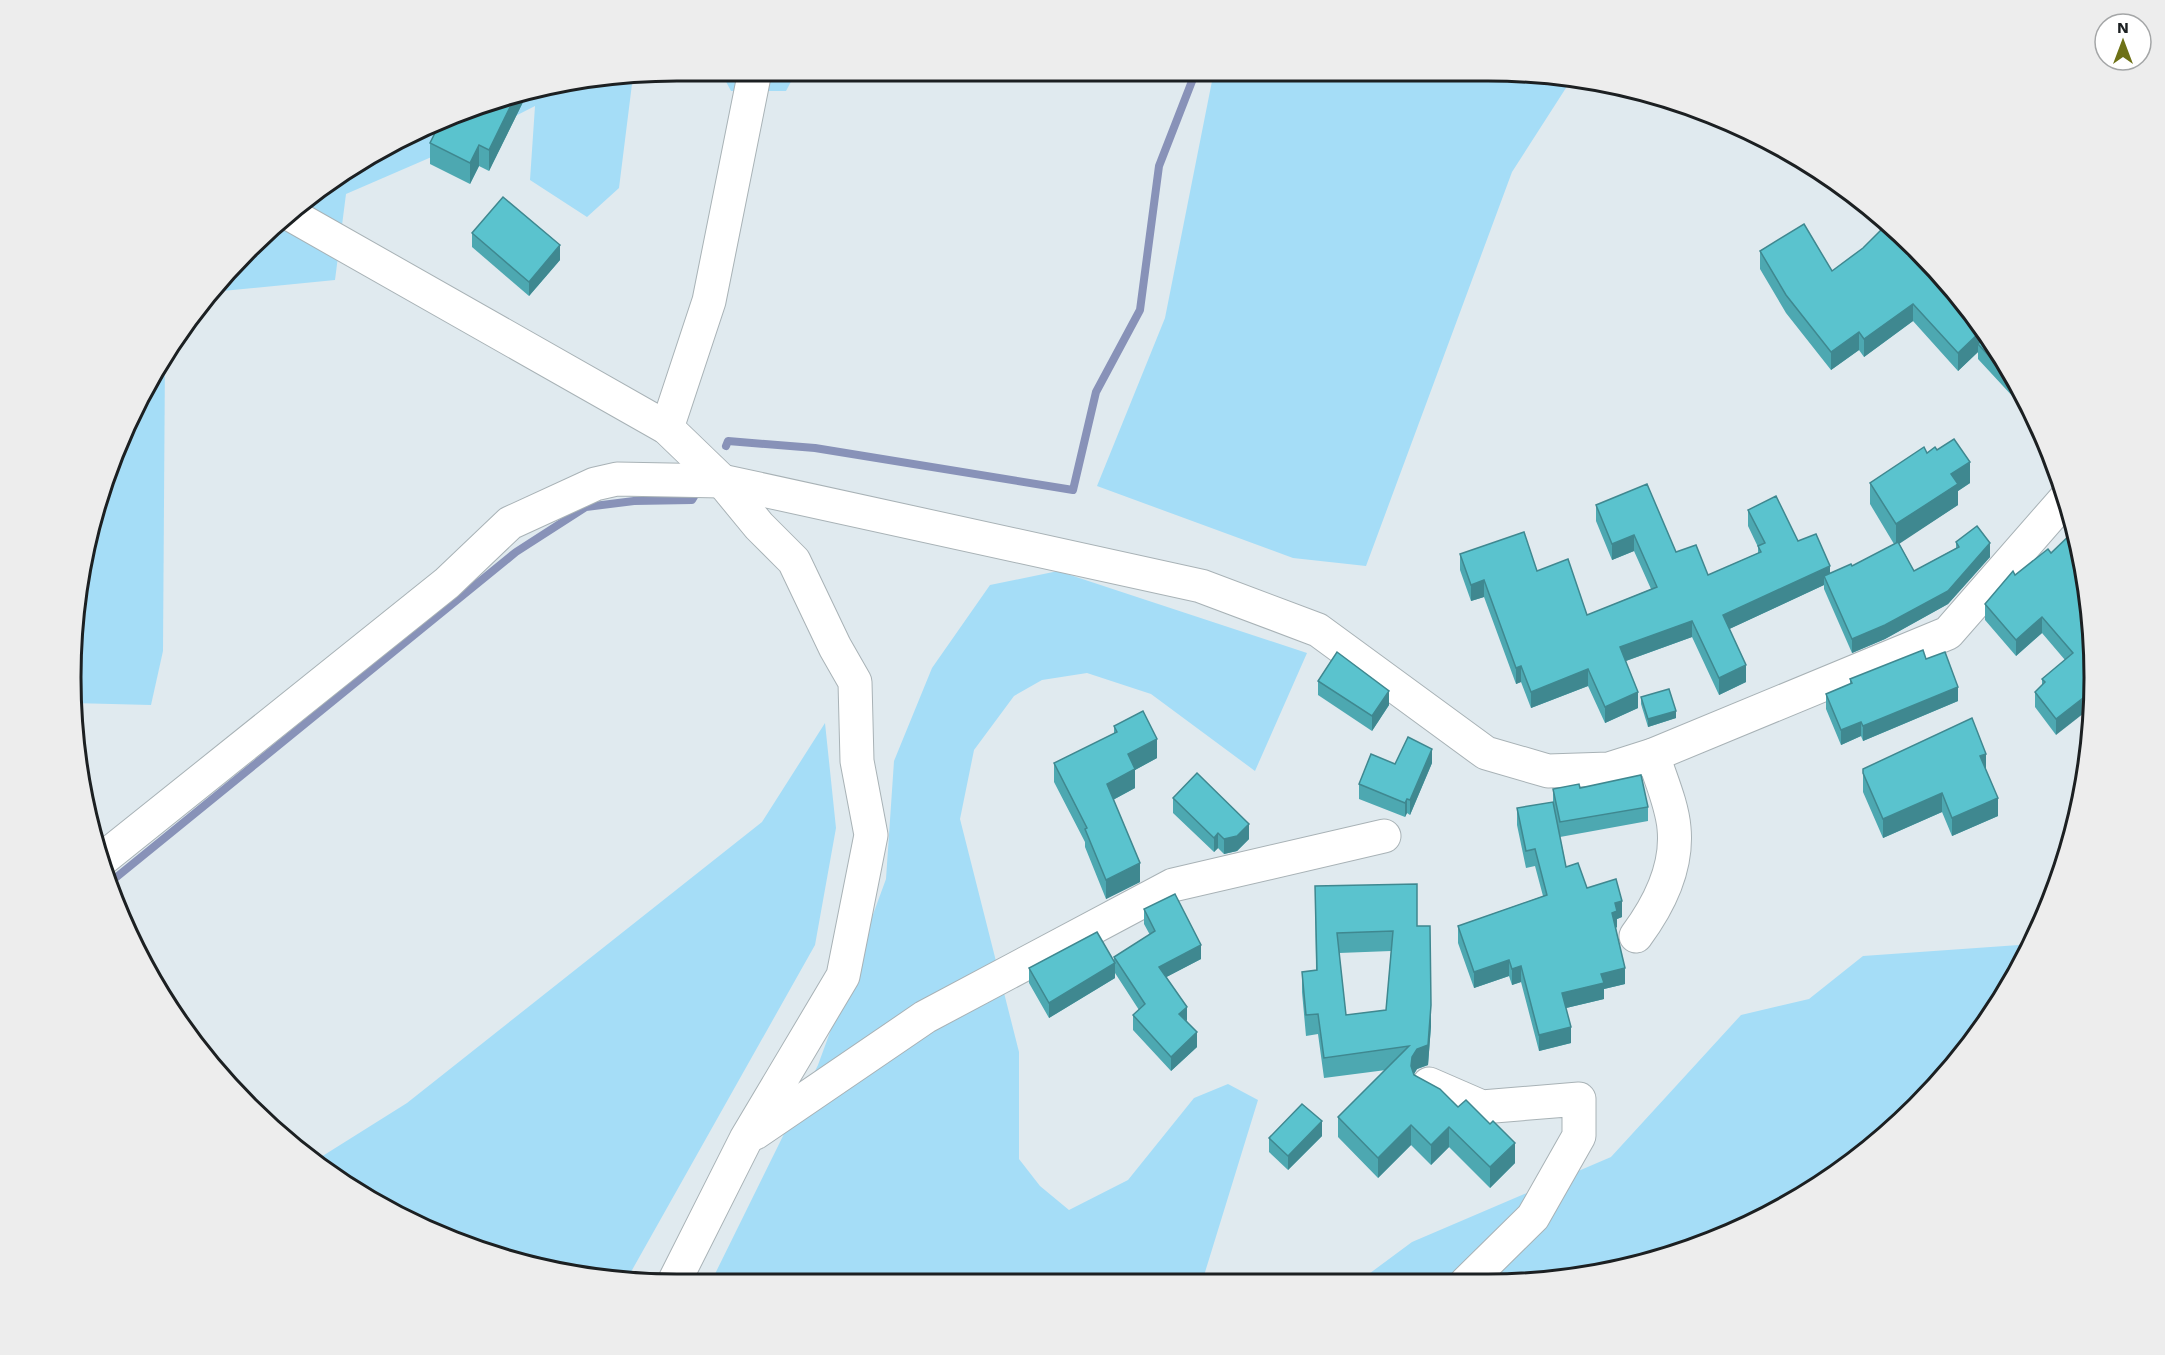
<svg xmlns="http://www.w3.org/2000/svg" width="2165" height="1355" viewBox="0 0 2165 1355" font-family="'Work Sans',sans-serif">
<rect width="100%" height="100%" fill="#e0eaef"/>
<!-- green -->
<g fill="#a5ddf7">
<path d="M 598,76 L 633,76 L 619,188 L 587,217 L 530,180 L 535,106 L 450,149 L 346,194 L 335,280 L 212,292 L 248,249 L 308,196 L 409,133 L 483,103 Z"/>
<path d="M 723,76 L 794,76 L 786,91 L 731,91 Z"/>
<path d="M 1213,76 L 1573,77 L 1512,172 L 1366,566 L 1293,558 L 1097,486 L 1165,318 Z"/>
<path d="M 165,356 L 163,651 L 151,705 L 72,703 L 71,677 L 76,598 L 103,483 Z"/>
<path d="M 1058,571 L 1307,653 L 1255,771 L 1151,694 L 1087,673 L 1042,680 L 1014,696 L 974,750 L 960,819 L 1019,1052 L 1019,1159 L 1040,1186 L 1069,1210 L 1128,1180 L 1194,1098 L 1228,1084 L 1258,1100 L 1202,1282 L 712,1280 L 818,1065 L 886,879 L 894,761 L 932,668 L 990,585 Z"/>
<path d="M 825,723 L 836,828 L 815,945 L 627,1279 L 599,1279 L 446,1238 L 313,1162 L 407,1103 L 762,822 Z"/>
<path d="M 2033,944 L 1969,1047 L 1888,1134 L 1791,1203 L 1645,1264 L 1528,1283 L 1358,1282 L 1412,1242 L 1611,1157 L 1741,1015 L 1809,999 L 1863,956 Z"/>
</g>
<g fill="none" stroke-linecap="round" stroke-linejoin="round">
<!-- stream -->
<g stroke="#8892b8" stroke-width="8">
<path d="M 726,446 L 728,441 L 815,448 L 1073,490 L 1096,392 L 1140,310 L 1159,166 L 1194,76"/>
<path d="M 108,884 L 516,552 L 586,507 L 634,501 L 692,500 L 695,495"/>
</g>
<!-- minor casing -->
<g stroke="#a8b2b6" stroke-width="35">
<g id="minor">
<path d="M 288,213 L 667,428 L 722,481 L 759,526 L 794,561 L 835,647 L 855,682 L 857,761 L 871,835 L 843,976 L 746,1139 L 675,1280"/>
<path d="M 667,428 L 709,301 L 754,76"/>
<path d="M 100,861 L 447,583 L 510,523 L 595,484 L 617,479 L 722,481 L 1201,586 L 1318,630 L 1486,753 L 1548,771 L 1609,769 L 1653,755 L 1948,633 L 2066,498"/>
<path d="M 1636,936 C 1659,905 1678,868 1674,828 C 1672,804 1660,778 1653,755"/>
<path d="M 1429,1084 L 1482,1107 L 1579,1099 L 1579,1136 L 1533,1217 L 1466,1283"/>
<path d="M 755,1133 L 925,1017 L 1173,885 L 1384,836"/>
</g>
</g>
<!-- minor -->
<use href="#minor" stroke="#fff" stroke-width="33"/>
</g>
<!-- wall -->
<g fill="#4da8b1" fill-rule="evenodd">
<path d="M 526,92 L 526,96 L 489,171 L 479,166 L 470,184 L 430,164 L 430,143 Z"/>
<path d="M 472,233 L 560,260 L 529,296 L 472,247 Z"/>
<path d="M 1760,251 L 1832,271 L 1927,262 L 1927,264 L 1985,335 L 1985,337 L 2022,393 L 2015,399 L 1978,359 L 1978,352 L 1958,371 L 1913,321 L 1864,357 L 1859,350 L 1831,370 L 1786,313 L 1760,269 Z"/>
<path d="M 1937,450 L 1970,483 L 1958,491 L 1958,505 L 1899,543 L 1914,571 L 1956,548 L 1956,542 L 1990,557 L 1948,604 L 1885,639 L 1852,653 L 1824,589 L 1824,585 L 1729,629 L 1746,682 L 1719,695 L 1692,637 L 1626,661 L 1638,708 L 1605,723 L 1588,686 L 1531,708 L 1521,682 L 1516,684 L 1484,597 L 1471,601 L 1460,570 L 1460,554 L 1537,571 L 1587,615 L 1651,589 L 1634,551 L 1612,560 L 1596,521 L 1596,505 L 1676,552 L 1708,575 L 1758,553 L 1758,547 L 1748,526 L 1748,510 L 1798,541 L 1830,573 L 1852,566 L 1894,544 L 1870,504 L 1870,483 L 1927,453 Z"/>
<path d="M 2051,553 L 2089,598 L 2056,735 L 2035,707 L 2035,692 L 2042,685 L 2042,679 L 2065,660 L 2042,633 L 2016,656 L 1985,620 L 1985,604 L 2015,575 Z"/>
<path d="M 1926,659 L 1958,701 L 1863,741 L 1861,736 L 1841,745 L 1826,709 L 1826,694 L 1850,684 L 1850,679 Z"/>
<path d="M 1318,681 L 1389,705 L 1372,731 L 1318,695 Z"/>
<path d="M 1641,697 L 1676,718 L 1648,727 L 1641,704 Z"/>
<path d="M 1114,726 L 1157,758 L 1135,770 L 1135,788 L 1113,800 L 1140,882 L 1106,899 L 1085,847 L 1085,842 L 1054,782 L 1054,763 L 1114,734 Z"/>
<path d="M 1432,763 L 1410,815 L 1407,813 L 1405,817 L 1359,799 L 1359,784 L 1395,764 Z"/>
<path d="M 1986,770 L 1998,816 L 1952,836 L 1942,812 L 1883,838 L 1863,792 L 1863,773 Z"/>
<path d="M 1580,788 L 1648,807 L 1648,821 L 1560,837 L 1566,867 L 1587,888 L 1622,917 L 1617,919 L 1617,927 L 1616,928 L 1625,984 L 1604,989 L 1604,999 L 1566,1008 L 1571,1043 L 1539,1051 L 1521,982 L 1512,985 L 1509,976 L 1474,988 L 1458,943 L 1458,926 L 1543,896 L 1535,866 L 1526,868 L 1517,825 L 1517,808 L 1553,804 L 1553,789 Z"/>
<path d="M 1173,798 L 1249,839 L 1237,851 L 1224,854 L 1218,848 L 1214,852 L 1173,813 Z"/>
<path d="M 1315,886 L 1417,926 L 1431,1026 L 1428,1065 L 1417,1069 L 1414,1074 L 1458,1107 L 1515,1163 L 1490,1188 L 1449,1147 L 1431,1165 L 1411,1145 L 1378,1178 L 1338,1137 L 1338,1117 L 1386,1070 L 1324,1078 L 1318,1034 L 1306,1036 L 1302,992 L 1302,972 L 1316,970 ZM 1391,951 L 1386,1010 L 1346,1015 L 1339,953 Z"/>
<path d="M 1144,909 L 1201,959 L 1166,977 L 1187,1021 L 1197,1047 L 1171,1071 L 1133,1030 L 1133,1015 L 1139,1010 L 1115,973 L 1115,978 L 1049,1018 L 1029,983 L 1029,968 L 1114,962 L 1114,957 L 1150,935 L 1144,924 Z"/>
<path d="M 1322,1136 L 1288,1170 L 1269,1152 L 1269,1138 Z"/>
</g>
<!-- shaded-wall -->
<g fill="#3f8890">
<path d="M 526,92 L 526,96 L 489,171 L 489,150 L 516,95 Z"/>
<path d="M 479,145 L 479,166 L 470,184 L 470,163 Z"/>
<path d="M 560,245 L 560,260 L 529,296 L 529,282 Z"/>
<path d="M 1913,304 L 1913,321 L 1864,357 L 1864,339 Z"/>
<path d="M 1982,330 L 1985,335 L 1985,345 L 1978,344 L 1978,352 L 1958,371 L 1958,353 Z"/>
<path d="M 1859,332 L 1859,350 L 1831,370 L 1831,352 Z"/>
<path d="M 2017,383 L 2022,393 L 2015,399 L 2015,384 Z"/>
<path d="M 1970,462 L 1970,483 L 1958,491 L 1958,505 L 1896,546 L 1896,524 L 1951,474 Z"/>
<path d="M 1634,535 L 1634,551 L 1612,560 L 1612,544 Z"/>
<path d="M 1990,543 L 1990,557 L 1948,604 L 1885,639 L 1852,653 L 1852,639 Z"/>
<path d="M 1830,566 L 1830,582 L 1824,576 L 1824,585 L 1723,632 L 1723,615 Z"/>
<path d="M 1484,580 L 1484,597 L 1471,601 L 1471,585 Z"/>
<path d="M 2042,617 L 2042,633 L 2016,656 L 2016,640 Z"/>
<path d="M 1692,621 L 1692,637 L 1620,663 L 1620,647 Z"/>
<path d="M 1746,665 L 1746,682 L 1719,695 L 1719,678 Z"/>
<path d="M 1521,666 L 1521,682 L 1516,684 L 1516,668 Z"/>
<path d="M 1588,669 L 1588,686 L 1531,708 L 1531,692 Z"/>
<path d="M 1958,687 L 1958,701 L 1863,741 L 1863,726 Z"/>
<path d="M 1389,691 L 1389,705 L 1372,731 L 1372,716 Z"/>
<path d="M 2092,691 L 2093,706 L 2056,735 L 2056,719 Z"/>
<path d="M 1638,692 L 1638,708 L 1605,723 L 1605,707 Z"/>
<path d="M 1676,711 L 1676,718 L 1648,727 L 1648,719 Z"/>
<path d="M 1861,722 L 1861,736 L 1841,745 L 1841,730 Z"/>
<path d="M 1157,739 L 1157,758 L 1135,770 L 1135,788 L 1107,803 L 1107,784 L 1128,754 Z"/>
<path d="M 1432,749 L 1432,763 L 1410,815 L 1410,800 Z"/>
<path d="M 1986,754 L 1986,772 L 1980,756 Z"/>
<path d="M 1942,793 L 1942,812 L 1883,838 L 1883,819 Z"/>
<path d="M 1998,798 L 1998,816 L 1952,836 L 1952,818 Z"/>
<path d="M 1407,799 L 1407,813 L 1405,817 L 1405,803 Z"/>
<path d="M 1249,824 L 1249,839 L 1237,851 L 1224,854 L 1224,839 Z"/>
<path d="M 1218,833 L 1218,848 L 1214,852 L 1214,838 Z"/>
<path d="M 1140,863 L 1140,882 L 1106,899 L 1106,880 Z"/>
<path d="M 1622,901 L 1622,917 L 1617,919 L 1617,927 L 1612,929 L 1612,913 L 1615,903 Z"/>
<path d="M 1201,945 L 1201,959 L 1159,981 L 1159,967 Z"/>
<path d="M 1509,960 L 1509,976 L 1474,988 L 1474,972 Z"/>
<path d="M 1115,963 L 1115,978 L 1049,1018 L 1049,1003 Z"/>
<path d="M 1521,966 L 1521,982 L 1512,985 L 1512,969 Z"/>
<path d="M 1625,968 L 1625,984 L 1604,989 L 1604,999 L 1562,1009 L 1562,993 L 1601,974 Z"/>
<path d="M 1431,1005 L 1431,1026 L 1428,1065 L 1417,1069 L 1412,1077 L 1411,1066 L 1412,1057 Z"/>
<path d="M 1187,1007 L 1187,1021 L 1179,1014 Z"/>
<path d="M 1571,1027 L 1571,1043 L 1539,1051 L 1539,1035 Z"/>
<path d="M 1197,1032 L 1197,1047 L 1171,1071 L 1171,1057 Z"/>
<path d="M 1322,1121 L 1322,1136 L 1288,1170 L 1288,1156 Z"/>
<path d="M 1411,1125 L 1411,1145 L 1378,1178 L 1378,1158 Z"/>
<path d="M 1449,1127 L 1449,1147 L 1431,1165 L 1431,1145 Z"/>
<path d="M 1515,1143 L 1515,1163 L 1490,1188 L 1490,1167 Z"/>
</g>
<!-- building -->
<g fill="#5ac3ce" stroke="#3f8890" stroke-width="1.5" fill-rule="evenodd">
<path d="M 516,95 L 489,150 L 479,145 L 470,163 L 430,143 L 442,119 L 483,103 Z"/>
<path d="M 503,197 L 560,245 L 529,282 L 472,233 Z"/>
<path d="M 1804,224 L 1832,271 L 1863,248 L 1887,224 L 1919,254 L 1958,297 L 1982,330 L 1958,353 L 1913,304 L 1864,339 L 1859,332 L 1831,352 L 1786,295 L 1760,251 Z"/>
<path d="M 1986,336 L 2013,374 L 2017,383 L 2015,384 L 1978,344 Z"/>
<path d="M 1954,439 L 1970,462 L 1951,474 L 1958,484 L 1896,524 L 1870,483 L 1924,447 L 1927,453 L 1935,447 L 1937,450 Z"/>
<path d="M 1647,484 L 1676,552 L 1696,545 L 1708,575 L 1761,552 L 1758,546 L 1765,543 L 1748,510 L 1776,496 L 1798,541 L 1816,534 L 1830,566 L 1723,615 L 1746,665 L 1719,678 L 1692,621 L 1620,647 L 1638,692 L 1605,707 L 1588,669 L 1531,692 L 1521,666 L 1516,668 L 1484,580 L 1471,585 L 1460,554 L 1524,532 L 1537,571 L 1568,559 L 1587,615 L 1657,587 L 1634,535 L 1612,544 L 1596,505 Z"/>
<path d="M 1977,526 L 1990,543 L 1948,591 L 1885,625 L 1852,639 L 1824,576 L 1851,564 L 1852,566 L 1898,542 L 1914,571 L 1959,547 L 1956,542 Z"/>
<path d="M 2074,531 L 2089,598 L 2092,691 L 2056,719 L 2035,692 L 2045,682 L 2042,679 L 2073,653 L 2042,617 L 2016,640 L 1985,604 L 2013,571 L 2015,575 L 2048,549 L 2051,553 Z"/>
<path d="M 1923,650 L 1926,659 L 1945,652 L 1958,687 L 1863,726 L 1861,722 L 1841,730 L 1826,694 L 1852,683 L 1850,679 Z"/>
<path d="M 1337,652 L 1389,691 L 1372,716 L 1318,681 Z"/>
<path d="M 1669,689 L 1676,711 L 1648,719 L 1641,697 Z"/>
<path d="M 1143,711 L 1157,739 L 1128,754 L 1135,769 L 1107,784 L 1140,863 L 1106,880 L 1085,829 L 1087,828 L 1054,763 L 1117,732 L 1114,726 Z"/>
<path d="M 1972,718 L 1986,754 L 1980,756 L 1998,798 L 1952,818 L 1942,793 L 1883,819 L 1863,773 L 1863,769 Z"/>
<path d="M 1408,737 L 1432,749 L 1410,800 L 1407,799 L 1405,803 L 1359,784 L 1371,754 L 1395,764 Z"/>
<path d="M 1197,773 L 1249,824 L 1237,836 L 1224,839 L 1218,833 L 1214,838 L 1173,798 Z"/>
<path d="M 1641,775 L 1648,807 L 1560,822 L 1553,789 L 1579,784 L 1580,788 Z"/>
<path d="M 1553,802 L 1566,867 L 1578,863 L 1587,888 L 1616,879 L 1622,901 L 1615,903 L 1617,911 L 1612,913 L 1625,968 L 1601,974 L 1604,983 L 1562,993 L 1571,1027 L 1539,1035 L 1521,966 L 1512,969 L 1509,960 L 1474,972 L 1458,926 L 1547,895 L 1535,849 L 1526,851 L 1517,808 Z"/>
<path d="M 1417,884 L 1417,926 L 1430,926 L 1431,1005 L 1428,1045 L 1417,1049 L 1412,1057 L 1411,1066 L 1414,1075 L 1440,1089 L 1458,1107 L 1466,1100 L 1490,1124 L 1493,1121 L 1515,1143 L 1490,1167 L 1449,1127 L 1431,1145 L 1411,1125 L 1378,1158 L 1338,1117 L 1409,1046 L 1324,1058 L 1318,1014 L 1306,1015 L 1302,972 L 1317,970 L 1315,886 ZM 1393,931 L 1386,1010 L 1346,1015 L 1337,933 Z"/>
<path d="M 1175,894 L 1201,945 L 1159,967 L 1187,1007 L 1179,1014 L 1197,1032 L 1171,1057 L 1133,1015 L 1145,1004 L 1114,957 L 1155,931 L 1144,909 Z"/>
<path d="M 1097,932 L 1115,963 L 1049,1003 L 1029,968 Z"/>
<path d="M 1302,1104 L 1322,1121 L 1288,1156 L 1269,1138 Z"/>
</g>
<!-- crop -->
<path d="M0 0H2165V1355H0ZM677 81H1488A596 596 0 0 1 2084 677V678A596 596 0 0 1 1488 1274H677A596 596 0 0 1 81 678V677A596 596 0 0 1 677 81Z" fill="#ededed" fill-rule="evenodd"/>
<path fill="none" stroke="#1c2022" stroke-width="3" d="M677 81H1488A596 596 0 0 1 2084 677V678A596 596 0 0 1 1488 1274H677A596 596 0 0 1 81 678V677A596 596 0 0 1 677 81Z"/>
<!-- north arrow -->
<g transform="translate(2123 42)"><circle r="28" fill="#ffffff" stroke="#a4a6a7" stroke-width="1.5"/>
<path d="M0-4.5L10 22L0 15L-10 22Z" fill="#6d7116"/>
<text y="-9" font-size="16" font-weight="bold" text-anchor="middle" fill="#1c2022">N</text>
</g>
</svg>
